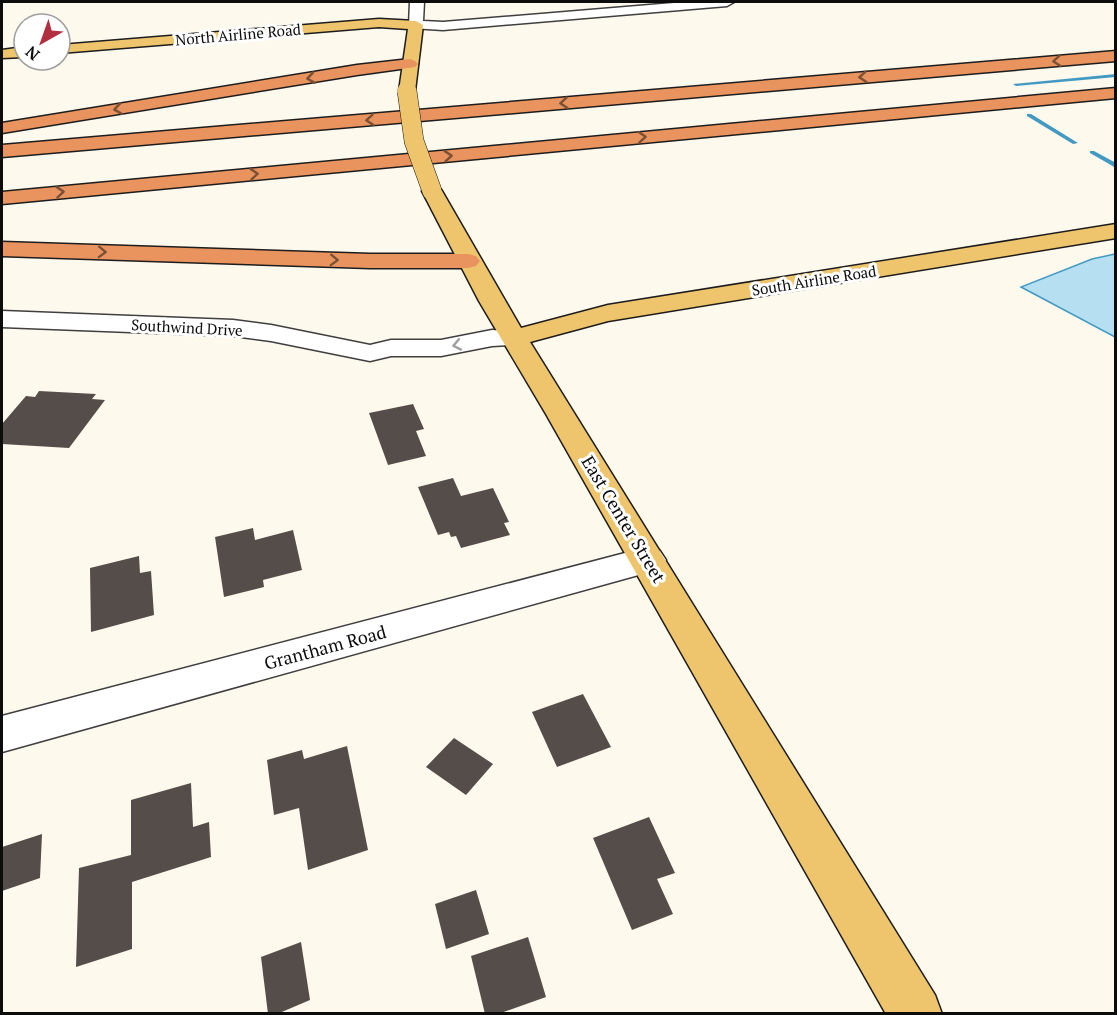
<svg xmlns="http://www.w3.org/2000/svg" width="1117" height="1015" viewBox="0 0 1117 1015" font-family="'PT Serif',serif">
<rect width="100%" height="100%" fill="#fef9ed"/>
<!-- water -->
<path fill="#b6e0f1" stroke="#429ac3" stroke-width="1.5" d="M 1115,254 L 1115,337 L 1021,287 L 1092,259 Z"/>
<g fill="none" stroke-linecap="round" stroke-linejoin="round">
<!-- stream -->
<g fill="#429ac3" fill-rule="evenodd">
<path d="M 1116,74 L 1116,77 L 1016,86 L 1013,84 Z"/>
<path d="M 1027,114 L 1031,114 L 1078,143 L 1073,144 L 1027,116 Z"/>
<path d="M 1090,151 L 1094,151 L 1116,163 L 1116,168 L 1090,153 Z"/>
</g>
</g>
<!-- building -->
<g fill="#544d4a">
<path d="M 39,391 L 96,394 L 92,399 L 105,400 L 69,448 L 2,444 L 2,424 L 26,396 L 35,397 Z"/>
<path d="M 413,404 L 424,429 L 416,431 L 426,456 L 388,465 L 369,413 Z"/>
<path d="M 453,478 L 461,496 L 493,488 L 509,522 L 504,523 L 510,535 L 461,548 L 456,536 L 451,537 L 449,532 L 438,535 L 418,487 Z"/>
<path d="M 253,528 L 255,540 L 293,530 L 302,570 L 263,580 L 264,587 L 224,597 L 215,537 Z"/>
<path d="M 139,556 L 140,573 L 151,571 L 154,615 L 91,632 L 90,568 Z"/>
<path d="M 583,694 L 611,747 L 557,767 L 532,712 Z"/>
<path d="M 454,738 L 493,764 L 466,795 L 426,767 Z"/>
<path d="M 347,746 L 368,850 L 308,870 L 299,808 L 274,815 L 267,760 L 302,750 L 304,759 Z"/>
<path d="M 191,783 L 193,827 L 209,822 L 211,857 L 132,882 L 132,949 L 76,967 L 79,868 L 131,855 L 131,800 Z"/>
<path d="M 649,817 L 675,873 L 657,879 L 673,914 L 632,930 L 593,838 Z"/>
<path d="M 42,834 L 40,878 L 2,891 L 2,847 Z"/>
<path d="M 476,890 L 489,934 L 446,949 L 435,904 Z"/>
<path d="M 528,937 L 546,997 L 498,1014 L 485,1014 L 471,956 Z"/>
<path d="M 301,942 L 310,1000 L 277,1014 L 268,1014 L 261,957 Z"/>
</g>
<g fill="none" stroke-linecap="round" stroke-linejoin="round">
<!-- minor casing -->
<g stroke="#3f3f3f" stroke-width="3">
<g id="minor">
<path d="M 410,2 L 424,2 L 423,21 L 443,22 L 686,2 L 734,2 L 727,6 L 443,30 L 411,28 L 409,25 Z"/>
<path d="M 2,311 L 233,320 L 271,325 L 370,345 L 391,340 L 441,340 L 492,330 L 524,332 L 528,338 L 524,344 L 492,346 L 441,356 L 391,356 L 370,361 L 271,341 L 233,336 L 2,327 Z"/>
<path d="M 648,547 L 660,551 L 666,560 L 660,569 L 2,752 L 2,716 Z"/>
</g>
</g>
<!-- major casing -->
<g stroke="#1d1d1d" stroke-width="3">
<g id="major">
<path d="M 379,19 L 416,21 L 423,25 L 415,91 L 413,95 L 407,96 L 399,91 L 408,29 L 379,27 L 60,53 L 60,45 Z"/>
<path d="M 24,47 L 24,57 L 2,58 L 2,50 Z"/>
<path d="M 432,185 L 439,187 L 442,191 L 521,328 L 608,305 L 1116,224 L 1116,238 L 608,321 L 530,342 L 935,995 L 942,1014 L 886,1014 L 546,414 L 479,301 L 422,191 L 425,187 Z"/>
</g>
</g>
<!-- highway casing -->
<g stroke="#1d1d1d" stroke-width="3">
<g id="highway">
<path d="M 1116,51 L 1116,61 L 2,157 L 2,145 Z"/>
<path d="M 410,59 L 415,61 L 418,64 L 415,67 L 357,75 L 2,133 L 2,123 L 357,65 Z"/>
<path d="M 1116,88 L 1116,98 L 2,204 L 2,192 Z"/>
<path d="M 2,242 L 370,254 L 468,254 L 476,256 L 480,261 L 476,266 L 468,268 L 370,268 L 2,256 Z"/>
</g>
</g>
<!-- minor -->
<use href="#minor" fill="#fff" fill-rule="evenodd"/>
<!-- major -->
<use href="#major" fill="#eec56c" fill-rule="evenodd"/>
<!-- highway -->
<use href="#highway" fill="#e9945f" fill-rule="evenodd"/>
<!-- major-bridge casing -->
<g stroke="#1d1d1d" stroke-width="20" stroke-linecap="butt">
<path id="major-bridge" d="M 407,91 L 414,141 L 432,191"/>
</g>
<!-- major-bridge -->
<use href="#major-bridge" stroke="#eec56c" stroke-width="19"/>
</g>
<!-- one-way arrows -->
<defs><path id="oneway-chevron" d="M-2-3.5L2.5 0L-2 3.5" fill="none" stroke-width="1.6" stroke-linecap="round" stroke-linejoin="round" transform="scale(1.5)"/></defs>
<g stroke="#7a5036">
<use href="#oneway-chevron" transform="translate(1057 61) rotate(175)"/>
<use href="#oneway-chevron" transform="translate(863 77) rotate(175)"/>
<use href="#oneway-chevron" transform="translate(311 78) rotate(171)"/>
<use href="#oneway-chevron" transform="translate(564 103) rotate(175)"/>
<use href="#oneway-chevron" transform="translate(118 109) rotate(171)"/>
<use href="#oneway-chevron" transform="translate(370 120) rotate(175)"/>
<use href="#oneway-chevron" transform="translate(642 137) rotate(-5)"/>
<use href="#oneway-chevron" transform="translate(448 156) rotate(-5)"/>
<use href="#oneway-chevron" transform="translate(254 174) rotate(-5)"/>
<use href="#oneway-chevron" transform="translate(60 192) rotate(-5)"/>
<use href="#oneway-chevron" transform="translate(102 252) rotate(2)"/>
<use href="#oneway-chevron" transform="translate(334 260) rotate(2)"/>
</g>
<use stroke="#9e9e9e" href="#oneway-chevron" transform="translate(457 345) rotate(169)"/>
<g text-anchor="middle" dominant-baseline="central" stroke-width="6" stroke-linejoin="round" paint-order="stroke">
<!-- far-street labels -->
<g font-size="15" fill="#0c0c0c" stroke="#fff">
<text transform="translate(238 34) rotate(-5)">North Airline Road</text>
<text transform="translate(814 280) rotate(-9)">South Airline Road</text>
<text transform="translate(187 327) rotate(3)">Southwind Drive</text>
</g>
<!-- street labels -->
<g font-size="18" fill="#0c0c0c" stroke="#fff">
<text transform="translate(624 519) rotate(59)">East Center Street</text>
<text transform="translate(325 647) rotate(-15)">Grantham Road</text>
</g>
</g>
<!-- border -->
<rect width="1117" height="1015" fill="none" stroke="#0c0c0c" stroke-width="6"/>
<!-- north arrow -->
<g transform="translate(42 42) rotate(220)"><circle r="28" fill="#ffffff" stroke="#9e9e9e" stroke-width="1.5"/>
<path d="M0-4.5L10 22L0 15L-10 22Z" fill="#b22f3f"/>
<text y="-9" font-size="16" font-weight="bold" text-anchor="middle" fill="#0c0c0c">N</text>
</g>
</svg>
